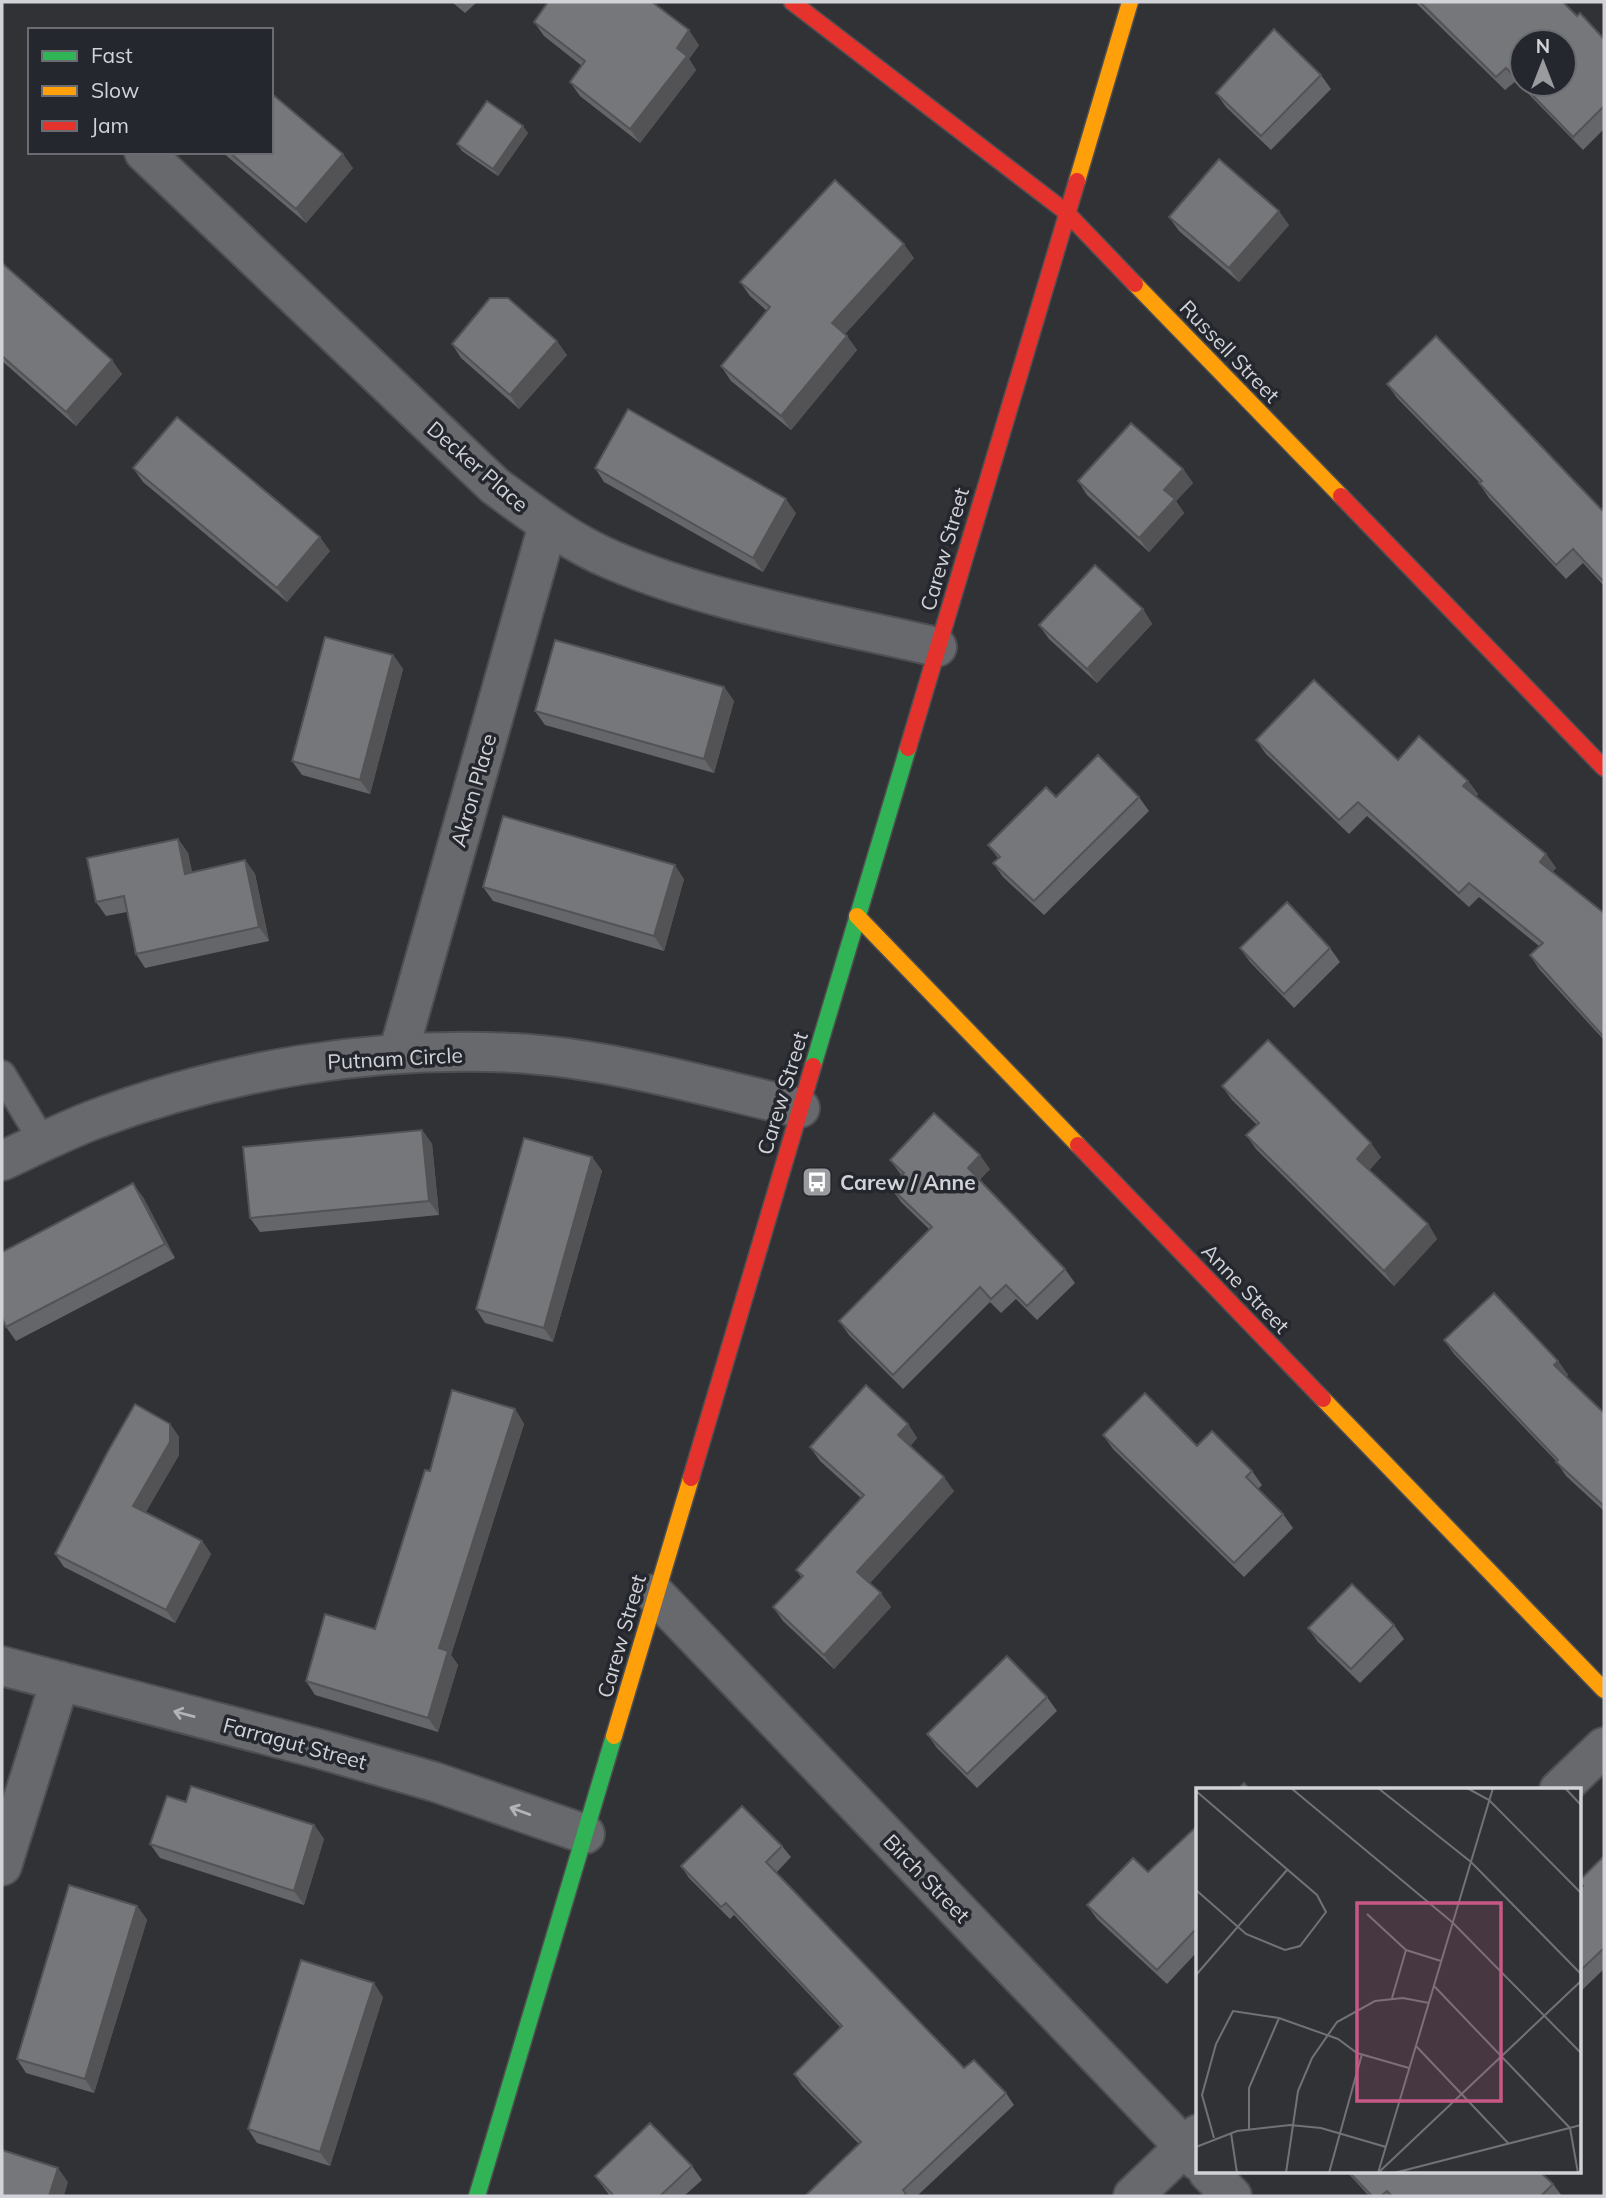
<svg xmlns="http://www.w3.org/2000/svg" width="1606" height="2198" viewBox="0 0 1606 2198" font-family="Mulish,sans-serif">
<rect width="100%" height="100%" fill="#313236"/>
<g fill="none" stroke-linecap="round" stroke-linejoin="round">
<!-- lane casing -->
<g stroke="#4e4f52" stroke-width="30">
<path id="lane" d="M 2,1074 L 43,1142"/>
</g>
<!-- street casing -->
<g stroke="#4e4f52" stroke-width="42">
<g id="street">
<path d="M 144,152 L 495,486 C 532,513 569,542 612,560 C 712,603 830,622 937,647"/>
<path d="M 398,1054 L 548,525"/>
<path d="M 2,1161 C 32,1147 62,1132 93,1120 C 226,1070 372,1046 514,1053 C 607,1058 709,1087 800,1108"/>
<path d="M 655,1594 L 1198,2161"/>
<path d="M 2,1666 L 327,1751 L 435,1782 L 585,1834"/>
<path d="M 1559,1790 L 1604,1747"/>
<path d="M 2,1866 L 60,1681"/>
<path d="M 1208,2172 L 1232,2196"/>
<path d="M 1133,2196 L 1198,2134"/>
</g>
</g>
<!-- fast casing -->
<g stroke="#4e4f52" stroke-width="19">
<g id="fast">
<path d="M 813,1066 L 908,748"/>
<path d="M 477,2196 L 614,1736"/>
</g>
</g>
<!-- slow casing -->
<g stroke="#4e4f52" stroke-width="19">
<g id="slow">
<path d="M 1077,181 L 1130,2"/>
<path d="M 1135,284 L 1341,496"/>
<path d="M 857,916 L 1078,1145"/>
<path d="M 1323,1399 L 1604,1690"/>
<path d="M 614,1736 L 691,1478"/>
</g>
</g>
<!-- jam casing -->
<g stroke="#4e4f52" stroke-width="19">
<g id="jam">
<path d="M 792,2 L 1066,212 L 1135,284"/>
<path d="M 1341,496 L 1604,768"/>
<path d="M 908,748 L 1077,181"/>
<path d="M 1078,1145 L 1323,1399"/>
<path d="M 691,1478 L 813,1066"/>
</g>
</g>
<!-- lane -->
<use href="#lane" stroke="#68696c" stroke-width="26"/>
<!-- street -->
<use href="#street" stroke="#68696c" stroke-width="38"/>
<!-- fast -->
<use href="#fast" stroke="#30b455" stroke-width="16"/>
<!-- slow -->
<use href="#slow" stroke="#ff9f0a" stroke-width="16"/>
<!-- jam -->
<use href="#jam" stroke="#e5322d" stroke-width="16"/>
</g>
<!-- wall -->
<g fill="#656669">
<path d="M 452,2 L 477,2 L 465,13 Z"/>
<path d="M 1415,2 L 1563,2 L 1577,16 L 1604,39 L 1604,129 L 1583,150 L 1516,81 L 1505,90 Z"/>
<path d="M 534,22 L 699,45 L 689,59 L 696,70 L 640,143 L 580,96 L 570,82 L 582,66 L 544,36 Z"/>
<path d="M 1321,75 L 1331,89 L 1271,150 L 1226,107 L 1216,93 Z"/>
<path d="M 528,133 L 498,176 L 462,151 L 457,144 Z"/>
<path d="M 222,152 L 271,152 L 353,168 L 306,223 Z"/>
<path d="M 1169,217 L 1289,225 L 1239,282 L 1179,231 Z"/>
<path d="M 914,258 L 845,334 L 857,350 L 791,430 L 731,381 L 721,366 L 767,311 L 750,296 L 740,282 Z"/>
<path d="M 2,263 L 122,374 L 76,426 L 2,361 Z"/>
<path d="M 452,344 L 567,355 L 519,409 L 461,358 Z"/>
<path d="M 1387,384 L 1602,510 L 1604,508 L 1604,586 L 1583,563 L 1566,579 L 1489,498 L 1479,483 L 1480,483 L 1397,398 Z"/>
<path d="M 133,468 L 330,551 L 287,602 L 143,482 Z"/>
<path d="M 595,468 L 796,513 L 763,572 L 604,482 Z"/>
<path d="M 1183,469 L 1193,483 L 1176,501 L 1184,513 L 1149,552 L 1087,495 L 1078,481 Z"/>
<path d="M 1143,609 L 1152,624 L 1097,683 L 1049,639 L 1039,625 Z"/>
<path d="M 393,655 L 403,669 L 370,794 L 302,775 L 292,761 Z"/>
<path d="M 724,687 L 734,701 L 714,773 L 545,725 L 535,711 Z"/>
<path d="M 1256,740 L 1398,760 L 1468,781 L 1478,794 L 1476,797 L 1546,854 L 1556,868 L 1552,872 L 1604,913 L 1604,1040 L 1539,969 L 1530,955 L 1539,946 L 1479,897 L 1469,907 L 1367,816 L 1349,834 L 1266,754 Z"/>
<path d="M 1056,797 L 1139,797 L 1149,811 L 1044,915 L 1003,877 L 993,863 L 998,858 L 988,845 Z"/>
<path d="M 178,839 L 188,853 L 192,872 L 245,860 L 255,874 L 269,941 L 145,968 L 136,954 L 127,912 L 106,916 L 96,902 Z"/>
<path d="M 684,879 L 664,951 L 493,901 L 483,887 Z"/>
<path d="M 1240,948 L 1330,948 L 1340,962 L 1294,1008 L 1250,962 Z"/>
<path d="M 1222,1086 L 1381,1157 L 1369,1170 L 1428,1224 L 1437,1239 L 1394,1286 L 1256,1149 L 1246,1135 L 1257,1125 L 1232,1100 Z"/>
<path d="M 422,1130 L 432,1144 L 439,1215 L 260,1232 L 250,1218 Z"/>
<path d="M 592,1157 L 602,1171 L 553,1342 L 485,1323 L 476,1309 Z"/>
<path d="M 890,1160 L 990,1169 L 979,1180 L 1065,1269 L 1075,1283 L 1037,1320 L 1016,1299 L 1001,1313 L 990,1302 L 903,1389 L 849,1335 L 839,1321 L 930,1230 L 901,1202 L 891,1188 L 902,1176 Z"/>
<path d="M 143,1197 L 175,1258 L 16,1341 L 6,1327 Z"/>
<path d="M 1444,1340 L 1558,1361 L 1568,1375 L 1566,1376 L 1604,1413 L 1604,1511 L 1566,1476 L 1556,1461 L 1454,1354 Z"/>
<path d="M 515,1409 L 524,1424 L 451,1655 L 458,1665 L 438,1732 L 315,1695 L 306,1681 L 375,1629 L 430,1471 Z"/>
<path d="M 170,1424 L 179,1437 L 179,1455 L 145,1513 L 202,1541 L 211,1554 L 175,1623 L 64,1567 L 55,1554 Z"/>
<path d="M 908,1424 L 917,1438 L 910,1446 L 954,1491 L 870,1583 L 891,1607 L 834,1669 L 783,1621 L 773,1607 L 801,1577 L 796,1570 L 861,1498 L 820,1461 L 810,1447 Z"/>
<path d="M 1103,1435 L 1197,1446 L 1252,1471 L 1262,1485 L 1258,1489 L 1283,1514 L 1293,1528 L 1244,1577 L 1113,1449 Z"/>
<path d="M 1394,1625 L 1404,1639 L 1360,1683 L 1318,1642 L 1308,1628 Z"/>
<path d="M 1047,1697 L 1057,1711 L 977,1788 L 937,1748 L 927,1734 Z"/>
<path d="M 314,1825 L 324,1839 L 304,1905 L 160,1858 L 150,1844 Z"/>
<path d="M 1198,1825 L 1198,1951 L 1167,1984 L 1097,1919 L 1087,1905 L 1148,1872 Z"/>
<path d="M 782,1846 L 791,1857 L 776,1873 L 964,2068 L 1006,2093 L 1014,2105 L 917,2196 L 807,2196 L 859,2144 L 802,2086 L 794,2074 L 841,2028 L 734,1915 L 730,1919 L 689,1878 L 681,1866 Z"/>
<path d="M 1604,1856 L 1604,1969 L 1580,1992 L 1580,1889 L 1582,1887 L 1580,1884 Z"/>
<path d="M 137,1906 L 147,1920 L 94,2093 L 26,2073 L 17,2059 Z"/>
<path d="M 383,1997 L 330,2166 L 257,2143 L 248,2129 Z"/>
<path d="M 692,2166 L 702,2180 L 684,2196 L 610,2196 L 595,2176 Z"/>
<path d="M 1347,2172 L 1540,2172 L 1553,2184 L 1562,2196 L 1369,2196 Z"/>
</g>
<!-- shaded-wall -->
<g fill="#535355">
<path d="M 689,30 L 699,45 L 689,59 L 696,70 L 640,143 L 630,129 L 677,48 Z"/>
<path d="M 523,126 L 528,133 L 498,176 L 493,169 Z"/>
<path d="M 343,154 L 353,168 L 306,223 L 296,209 Z"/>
<path d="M 1279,211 L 1289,225 L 1239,282 L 1229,268 Z"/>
<path d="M 904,244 L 914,258 L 842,337 L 832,323 Z"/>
<path d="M 847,336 L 857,350 L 791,430 L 781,416 Z"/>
<path d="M 557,341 L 567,355 L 519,409 L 510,395 Z"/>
<path d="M 112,360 L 122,374 L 76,426 L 66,412 Z"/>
<path d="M 1183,469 L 1193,483 L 1176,501 L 1184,513 L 1149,552 L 1139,538 L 1164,490 Z"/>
<path d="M 786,499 L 796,513 L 763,572 L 753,558 Z"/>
<path d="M 320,537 L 330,551 L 287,602 L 277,588 Z"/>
<path d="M 1143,609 L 1152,624 L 1097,683 L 1087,669 Z"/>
<path d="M 393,655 L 403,669 L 370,794 L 360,780 Z"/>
<path d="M 724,687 L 734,701 L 714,773 L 704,759 Z"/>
<path d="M 1468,781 L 1478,794 L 1473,800 L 1463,786 Z"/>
<path d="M 178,839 L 188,853 L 195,888 L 185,874 Z"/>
<path d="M 1546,854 L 1556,868 L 1549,875 L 1540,862 Z"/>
<path d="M 245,860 L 255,874 L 269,941 L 259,927 Z"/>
<path d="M 675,865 L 684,879 L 664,951 L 654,936 Z"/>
<path d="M 422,1130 L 432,1144 L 439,1215 L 429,1201 Z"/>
<path d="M 1371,1143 L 1381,1157 L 1367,1173 L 1357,1159 Z"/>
<path d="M 980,1155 L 990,1169 L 978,1182 L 968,1168 Z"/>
<path d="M 592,1157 L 602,1171 L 553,1342 L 544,1328 Z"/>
<path d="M 133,1183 L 143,1197 L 175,1258 L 165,1244 Z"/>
<path d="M 1428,1224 L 1437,1239 L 1394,1286 L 1384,1271 Z"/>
<path d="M 1558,1361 L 1568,1375 L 1564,1379 L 1554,1365 Z"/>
<path d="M 515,1409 L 524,1424 L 451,1655 L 458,1665 L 438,1732 L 428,1718 L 439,1648 Z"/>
<path d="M 170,1424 L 179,1437 L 179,1455 L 142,1519 L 133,1506 Z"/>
<path d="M 908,1424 L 917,1438 L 908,1449 L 898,1435 Z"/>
<path d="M 944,1477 L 954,1491 L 867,1586 L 857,1572 Z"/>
<path d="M 202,1541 L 211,1554 L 175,1623 L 166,1610 Z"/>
<path d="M 881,1593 L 891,1607 L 834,1669 L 824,1655 Z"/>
<path d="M 314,1825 L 324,1839 L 304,1905 L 294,1891 Z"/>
<path d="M 137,1906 L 147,1920 L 94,2093 L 85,2079 Z"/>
<path d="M 374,1983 L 383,1997 L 330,2166 L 320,2152 Z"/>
<path d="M 58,2168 L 68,2182 L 64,2196 L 49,2196 Z"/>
</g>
<!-- building -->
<g fill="#76777a" stroke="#535355" stroke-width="2">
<path d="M 548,2 L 652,2 L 689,30 L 677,48 L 687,56 L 630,129 L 570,82 L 585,61 L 534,22 Z"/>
<path d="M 1420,2 L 1563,2 L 1577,16 L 1580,13 L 1604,39 L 1604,106 L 1573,137 L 1522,84 L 1564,84 L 1564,42 L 1522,42 L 1522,84 L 1506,68 L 1496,77 Z"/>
<path d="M 1274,29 L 1321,75 L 1261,136 L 1216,93 Z"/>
<path d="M 271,93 L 343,154 L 296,209 L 229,152 L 271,152 Z"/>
<path d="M 487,101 L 523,126 L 493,169 L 457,144 Z"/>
<path d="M 1219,159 L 1279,211 L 1229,268 L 1169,217 Z"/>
<path d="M 835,180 L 904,244 L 832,323 L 847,336 L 781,416 L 721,366 L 770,307 L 740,282 Z"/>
<path d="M 2,263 L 112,360 L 66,412 L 2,356 Z"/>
<path d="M 490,298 L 508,298 L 557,341 L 510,395 L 452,344 Z"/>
<path d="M 1436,336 L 1602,510 L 1604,508 L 1604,582 L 1573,549 L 1556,565 L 1479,483 L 1482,481 L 1387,384 Z"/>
<path d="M 628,409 L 786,499 L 753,558 L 595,468 Z"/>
<path d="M 177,417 L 320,537 L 277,588 L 133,468 Z"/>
<path d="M 1131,423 L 1183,469 L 1164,490 L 1175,499 L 1139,538 L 1078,481 Z"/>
<path d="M 1095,565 L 1143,609 L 1087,669 L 1039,625 Z"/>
<path d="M 325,637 L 393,655 L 360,780 L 292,761 Z"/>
<path d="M 555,640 L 724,687 L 704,759 L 535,711 Z"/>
<path d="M 1314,680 L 1398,760 L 1419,736 L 1468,781 L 1463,786 L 1546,854 L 1540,862 L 1604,913 L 1604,1037 L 1530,955 L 1543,943 L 1469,883 L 1459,893 L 1358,802 L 1339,820 L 1256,740 Z"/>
<path d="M 1098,755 L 1139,797 L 1034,901 L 993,863 L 1000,857 L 988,845 L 1046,787 L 1056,797 Z"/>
<path d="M 503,816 L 675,865 L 654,936 L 483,887 Z"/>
<path d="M 178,839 L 185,874 L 245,860 L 259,927 L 136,954 L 124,896 L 96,902 L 87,858 Z"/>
<path d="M 1287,902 L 1330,948 L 1284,994 L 1240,948 Z"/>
<path d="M 1268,1040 L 1371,1143 L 1357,1159 L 1428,1224 L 1384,1271 L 1246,1135 L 1259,1123 L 1222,1086 Z"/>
<path d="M 934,1113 L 980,1155 L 968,1168 L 1065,1269 L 1027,1306 L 1006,1285 L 991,1299 L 980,1287 L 893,1375 L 839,1321 L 932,1227 L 891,1188 L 904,1173 L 890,1160 Z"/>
<path d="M 422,1130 L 429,1201 L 250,1218 L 243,1147 Z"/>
<path d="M 524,1138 L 592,1157 L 544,1328 L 476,1309 Z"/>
<path d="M 133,1183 L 165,1244 L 6,1327 L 2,1318 L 2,1252 Z"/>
<path d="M 1494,1293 L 1558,1361 L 1554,1365 L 1604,1413 L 1604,1506 L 1556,1462 L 1558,1460 L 1444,1340 Z"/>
<path d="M 866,1385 L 908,1424 L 898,1435 L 944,1477 L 857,1572 L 881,1593 L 824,1655 L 773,1607 L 803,1576 L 796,1570 L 864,1495 L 810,1447 Z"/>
<path d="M 452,1390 L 515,1409 L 439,1648 L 448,1651 L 428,1718 L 306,1681 L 325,1614 L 375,1629 L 425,1470 L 430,1471 Z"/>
<path d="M 1145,1393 L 1197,1446 L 1212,1431 L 1252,1471 L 1246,1477 L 1283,1514 L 1234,1563 L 1103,1435 Z"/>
<path d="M 135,1404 L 170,1424 L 170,1442 L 133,1506 L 202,1541 L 166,1610 L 55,1554 L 107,1453 Z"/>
<path d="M 1352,1584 L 1394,1625 L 1351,1669 L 1308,1628 Z"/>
<path d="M 1007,1656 L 1047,1697 L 967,1774 L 927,1734 Z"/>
<path d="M 1244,1783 L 1250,1790 L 1237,1790 Z"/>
<path d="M 191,1786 L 314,1825 L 294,1891 L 150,1844 L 167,1796 L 186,1802 Z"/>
<path d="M 742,1806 L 782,1846 L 766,1862 L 964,2068 L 974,2060 L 1006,2093 L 903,2190 L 906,2194 L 904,2196 L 807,2196 L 806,2195 L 861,2142 L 794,2074 L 842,2026 L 726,1903 L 721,1907 L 681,1866 Z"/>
<path d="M 1198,1825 L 1198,1927 L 1157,1970 L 1087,1905 L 1133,1858 L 1148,1872 Z"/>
<path d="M 1604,1856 L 1604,1948 L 1580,1971 L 1580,1889 L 1583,1886 L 1580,1883 L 1580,1880 Z"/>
<path d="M 69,1885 L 137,1906 L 85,2079 L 17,2059 Z"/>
<path d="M 301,1960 L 374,1983 L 320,2152 L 248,2129 Z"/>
<path d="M 650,2123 L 692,2166 L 660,2196 L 614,2196 L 595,2176 Z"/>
<path d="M 2,2150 L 58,2168 L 49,2196 L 2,2196 Z"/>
<path d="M 1349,2172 L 1540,2172 L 1553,2184 L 1541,2196 L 1392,2196 L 1387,2191 L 1381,2196 L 1372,2196 Z"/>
</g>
<!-- one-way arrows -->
<defs><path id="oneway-shaft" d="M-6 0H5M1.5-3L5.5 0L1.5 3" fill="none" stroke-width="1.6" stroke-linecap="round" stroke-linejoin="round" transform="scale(1.75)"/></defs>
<g stroke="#b2b3b8">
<use href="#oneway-shaft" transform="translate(184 1714) rotate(-165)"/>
<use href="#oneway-shaft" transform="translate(520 1811) rotate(-160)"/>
</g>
<!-- icons -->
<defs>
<g id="bus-square" transform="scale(1.575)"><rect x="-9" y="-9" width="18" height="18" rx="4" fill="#9a9b9f" stroke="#25272e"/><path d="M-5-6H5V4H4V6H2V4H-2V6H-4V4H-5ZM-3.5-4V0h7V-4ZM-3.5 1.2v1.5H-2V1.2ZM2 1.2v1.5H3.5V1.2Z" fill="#fff"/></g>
</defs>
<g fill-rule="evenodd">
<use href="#bus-square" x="817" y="1182"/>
</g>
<g text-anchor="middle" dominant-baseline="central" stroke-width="7" stroke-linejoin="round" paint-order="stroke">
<!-- street labels -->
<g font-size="21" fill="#d2d3d8" stroke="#25272e">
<text transform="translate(1230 351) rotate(46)">Russell Street</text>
<text transform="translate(478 466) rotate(41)">Decker Place</text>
<text transform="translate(944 549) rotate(-74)">Carew Street</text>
<text transform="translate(473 790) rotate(-74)">Akron Place</text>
<text transform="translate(395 1058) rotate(-3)">Putnam Circle</text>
<text transform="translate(782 1093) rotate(-73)">Carew Street</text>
<text transform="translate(1246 1288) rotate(46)">Anne Street</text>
<text transform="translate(621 1636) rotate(-74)">Carew Street</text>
<text transform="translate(295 1743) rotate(15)">Farragut Street</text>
<text transform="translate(927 1878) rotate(46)">Birch Street</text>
</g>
<!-- poi labels -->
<g font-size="21" font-weight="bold" fill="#d2d3d8" stroke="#25272e" text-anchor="start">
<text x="840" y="1182">Carew / Anne</text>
</g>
</g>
<!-- overview -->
<g transform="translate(1196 1788)">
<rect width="385" height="385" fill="#313236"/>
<path fill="none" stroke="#717277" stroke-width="2" d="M 95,0 L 256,134 L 385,265M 182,0 L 275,74 L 385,186M 271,0 L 293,12 L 385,105M 369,0 L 385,17M 0,3 L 121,107 L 130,124 L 104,158 L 89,162 L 50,146 L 0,102M 171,126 L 210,162 L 245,173M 0,187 L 91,82M 238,198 L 374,340 L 382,385M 196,210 L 210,162M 220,258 L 313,356M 53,341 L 53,300 L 83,230M 35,345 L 41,385M 18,350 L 6,307 L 20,256 L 37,223 L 83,230 L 142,251 L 161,265 L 213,280M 0,359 L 41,343 L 94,337 L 125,340 L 190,359M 90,385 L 102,303 L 116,270 L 141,234 L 179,213 L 207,210 L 233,215M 133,385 L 166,266M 182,385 L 297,0M 182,385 L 385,193M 198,385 L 385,337"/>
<path fill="#c85987" fill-opacity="0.15" stroke="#c85987" stroke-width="3.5" d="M 161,115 L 305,115 L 305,313 L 161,313 Z"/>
<rect width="385" height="385" fill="none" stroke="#d2d3d8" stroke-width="3.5"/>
</g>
<!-- border -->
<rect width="1606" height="2198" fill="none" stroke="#d2d3d8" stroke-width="7"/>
<!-- legend -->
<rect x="28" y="28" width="245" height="126" fill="#25272e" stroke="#6a6c72" stroke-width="2"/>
<rect x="42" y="51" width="35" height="10" fill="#30b455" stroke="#6a6c72" stroke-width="2"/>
<text x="91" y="63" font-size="21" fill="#d2d3d8">Fast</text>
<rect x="42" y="86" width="35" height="10" fill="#ff9f0a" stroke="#6a6c72" stroke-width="2"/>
<text x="91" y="98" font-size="21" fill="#d2d3d8">Slow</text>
<rect x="42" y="121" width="35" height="10" fill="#e5322d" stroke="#6a6c72" stroke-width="2"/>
<text x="91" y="133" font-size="21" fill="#d2d3d8">Jam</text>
<!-- north arrow -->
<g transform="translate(1543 63)"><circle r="33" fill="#25272e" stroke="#6a6c72" stroke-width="2"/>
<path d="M0-5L12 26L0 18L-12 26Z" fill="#9a9b9f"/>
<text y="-10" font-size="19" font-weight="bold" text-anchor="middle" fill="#d2d3d8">N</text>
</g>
</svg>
